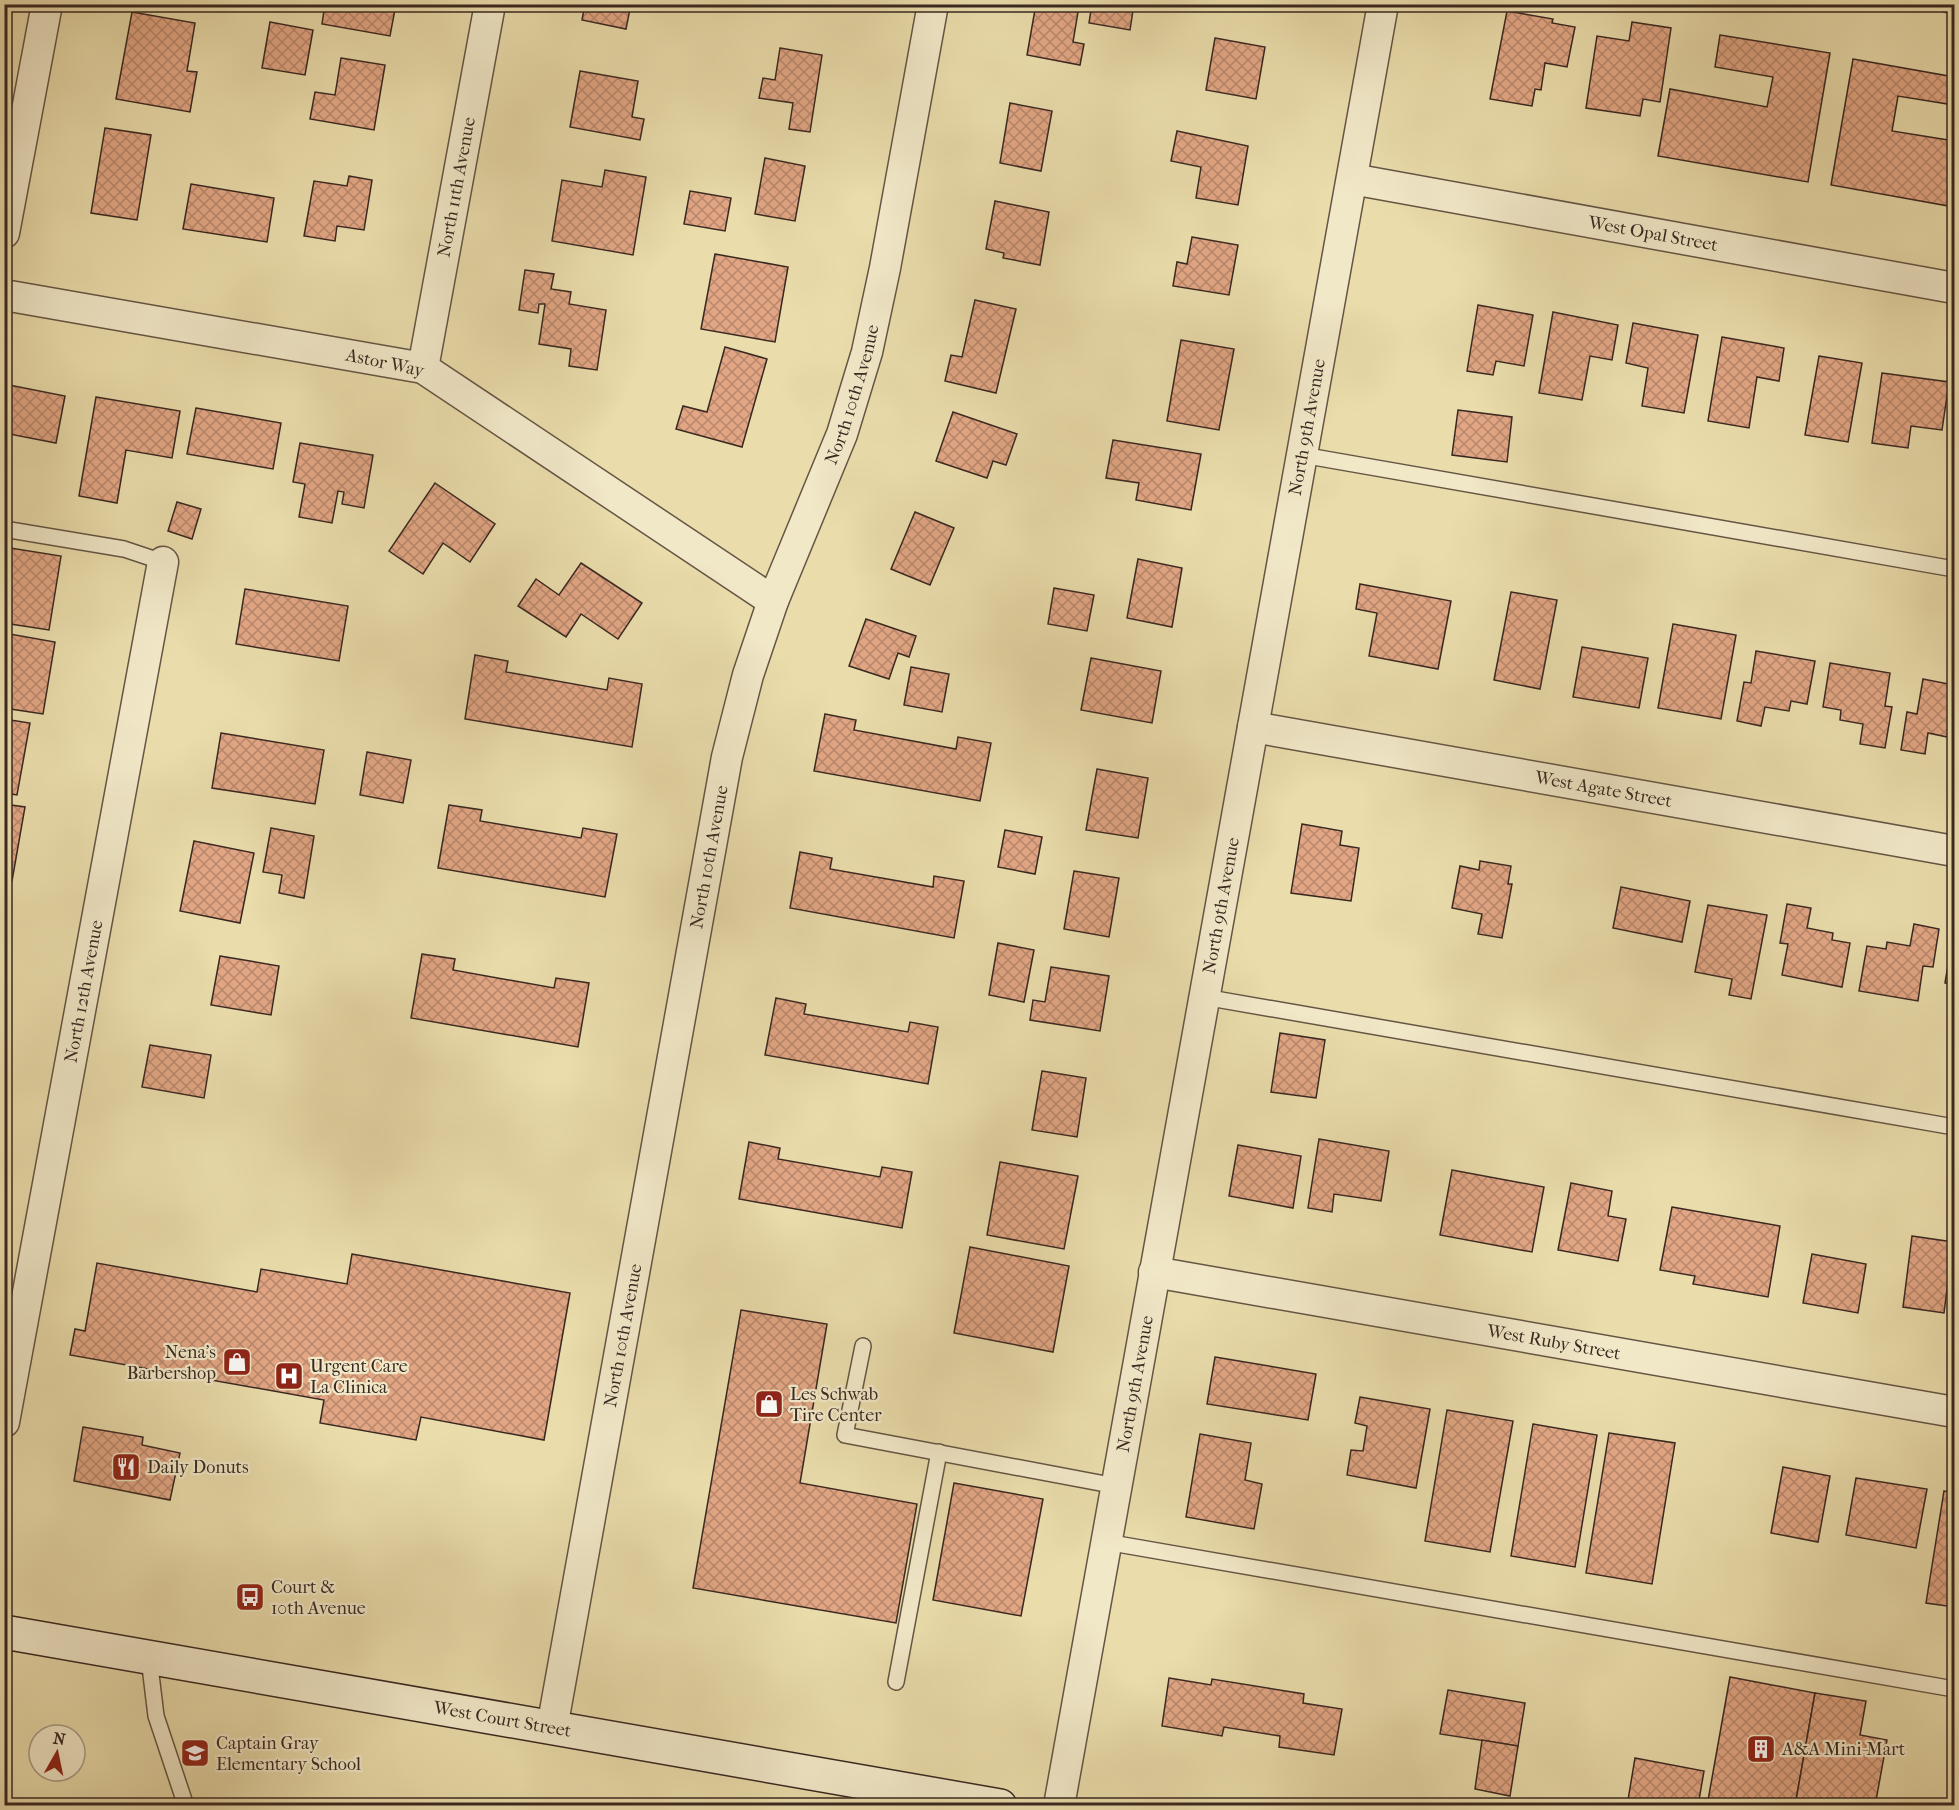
<svg xmlns="http://www.w3.org/2000/svg" width="1959" height="1810" viewBox="0 0 1959 1810" font-family="'IM FELL French Canon',serif">
<defs>
<pattern id="building-cross-hatch" width="8" height="8" patternUnits="userSpaceOnUse" patternTransform="scale(1.5)"><rect width="8" height="8" fill="#e2a684"/><path d="M0 0l8 8M0 8l8-8" fill="none" stroke="#b8876c"/></pattern>
</defs>
<rect width="100%" height="100%" fill="#eadcab"/>
<filter id="stains"><feTurbulence type="fractalNoise" baseFrequency=".00333" numOctaves="4"/><feColorMatrix values="0 0 0 0 .2 0 0 0 0 .09 0 0 0 0 .02 0 0 0 .5 -.17"/></filter>
<radialGradient id="worn" r=".72"><stop offset=".6" stop-color="#630" stop-opacity="0"/><stop offset="1" stop-color="#630" stop-opacity=".3"/></radialGradient>
<!-- building -->
<g fill="url(#building-cross-hatch)" stroke="#392821" stroke-width="1.5">
<path d="M 325,4 L 396,4 L 390,36 L 322,24 Z"/>
<path d="M 585,4 L 631,4 L 626,29 L 582,20 Z"/>
<path d="M 1036,4 L 1078,12 L 1073,42 L 1084,44 L 1080,65 L 1027,55 Z"/>
<path d="M 1092,4 L 1134,4 L 1130,30 L 1089,23 Z"/>
<path d="M 1525,4 L 1553,4 L 1552,9 Z"/>
<path d="M 1507,11 L 1553,19 L 1552,23 L 1575,27 L 1567,67 L 1545,63 L 1541,90 L 1535,89 L 1532,106 L 1490,99 Z"/>
<path d="M 132,12 L 195,23 L 187,71 L 197,72 L 190,112 L 116,99 Z"/>
<path d="M 270,22 L 313,30 L 305,75 L 262,68 Z"/>
<path d="M 1632,22 L 1671,28 L 1660,102 L 1643,99 L 1640,116 L 1586,108 L 1597,36 L 1629,41 Z"/>
<path d="M 1720,35 L 1830,53 L 1808,182 L 1658,156 L 1670,89 L 1767,107 L 1773,77 L 1715,67 Z"/>
<path d="M 1215,38 L 1265,47 L 1256,99 L 1206,90 Z"/>
<path d="M 780,48 L 822,55 L 810,132 L 789,129 L 793,103 L 759,98 L 763,78 L 775,80 Z"/>
<path d="M 341,58 L 385,65 L 374,130 L 310,119 L 315,92 L 335,95 Z"/>
<path d="M 1853,59 L 1954,77 L 1954,105 L 1898,96 L 1892,131 L 1954,141 L 1954,207 L 1831,185 Z"/>
<path d="M 580,71 L 638,81 L 632,117 L 644,119 L 640,140 L 570,127 Z"/>
<path d="M 1010,103 L 1052,111 L 1041,171 L 1000,163 Z"/>
<path d="M 105,128 L 151,135 L 137,220 L 91,213 Z"/>
<path d="M 1177,131 L 1248,146 L 1238,205 L 1196,198 L 1201,167 L 1171,161 Z"/>
<path d="M 765,158 L 805,166 L 795,221 L 755,214 Z"/>
<path d="M 605,170 L 646,177 L 633,255 L 552,241 L 562,180 L 602,187 Z"/>
<path d="M 349,176 L 372,180 L 364,230 L 337,226 L 335,241 L 304,236 L 314,181 L 347,186 Z"/>
<path d="M 191,184 L 274,198 L 267,242 L 183,229 Z"/>
<path d="M 690,191 L 731,198 L 725,231 L 684,224 Z"/>
<path d="M 995,201 L 1049,212 L 1040,265 L 1003,258 L 1004,253 L 986,249 Z"/>
<path d="M 1192,237 L 1238,245 L 1229,295 L 1173,286 L 1177,262 L 1187,264 Z"/>
<path d="M 715,254 L 788,267 L 775,342 L 701,329 Z"/>
<path d="M 525,270 L 554,274 L 551,289 L 571,292 L 569,304 L 606,310 L 597,370 L 569,366 L 571,349 L 539,344 L 545,304 L 539,304 L 538,313 L 519,310 Z"/>
<path d="M 975,300 L 1016,309 L 996,393 L 945,381 L 951,355 L 962,357 Z"/>
<path d="M 1478,305 L 1533,315 L 1524,366 L 1496,361 L 1493,375 L 1467,371 Z"/>
<path d="M 1553,312 L 1618,325 L 1612,360 L 1590,356 L 1582,400 L 1539,393 Z"/>
<path d="M 1633,323 L 1698,335 L 1684,413 L 1642,406 L 1648,368 L 1626,363 Z"/>
<path d="M 1722,337 L 1784,348 L 1779,381 L 1757,377 L 1749,428 L 1708,421 Z"/>
<path d="M 1181,340 L 1234,349 L 1219,430 L 1167,421 Z"/>
<path d="M 725,347 L 767,359 L 742,447 L 676,429 L 683,406 L 707,412 Z"/>
<path d="M 1819,356 L 1862,363 L 1848,442 L 1805,435 Z"/>
<path d="M 1882,373 L 1949,382 L 1942,430 L 1911,426 L 1908,448 L 1872,443 Z"/>
<path d="M 4,384 L 65,396 L 56,443 L 4,433 Z"/>
<path d="M 96,397 L 180,411 L 172,458 L 126,450 L 117,503 L 79,496 Z"/>
<path d="M 196,408 L 281,423 L 273,469 L 187,454 Z"/>
<path d="M 1458,410 L 1512,417 L 1507,462 L 1452,455 Z"/>
<path d="M 953,412 L 1017,434 L 1006,465 L 993,461 L 987,478 L 936,461 Z"/>
<path d="M 1113,440 L 1201,454 L 1191,510 L 1136,500 L 1139,483 L 1106,478 Z"/>
<path d="M 300,443 L 373,455 L 364,508 L 342,504 L 344,492 L 338,491 L 332,523 L 299,517 L 305,484 L 293,482 Z"/>
<path d="M 435,483 L 495,524 L 470,562 L 443,543 L 423,574 L 389,551 Z"/>
<path d="M 177,502 L 201,509 L 192,539 L 168,531 Z"/>
<path d="M 915,512 L 954,528 L 930,585 L 891,569 Z"/>
<path d="M 4,547 L 61,556 L 49,630 L 4,623 Z"/>
<path d="M 1138,559 L 1182,568 L 1172,627 L 1127,618 Z"/>
<path d="M 581,563 L 642,603 L 618,639 L 581,614 L 566,637 L 518,606 L 536,579 L 559,595 Z"/>
<path d="M 1360,584 L 1451,601 L 1438,669 L 1369,656 L 1377,613 L 1356,609 Z"/>
<path d="M 1054,588 L 1094,595 L 1087,631 L 1048,624 Z"/>
<path d="M 245,589 L 348,606 L 339,661 L 236,644 Z"/>
<path d="M 1511,592 L 1557,600 L 1540,689 L 1494,680 Z"/>
<path d="M 866,619 L 916,636 L 909,657 L 898,653 L 889,679 L 849,666 Z"/>
<path d="M 1673,624 L 1736,635 L 1721,719 L 1658,708 Z"/>
<path d="M 4,633 L 55,642 L 43,714 L 4,708 Z"/>
<path d="M 1582,647 L 1648,658 L 1639,708 L 1573,697 Z"/>
<path d="M 1756,651 L 1815,661 L 1807,704 L 1791,701 L 1789,711 L 1765,707 L 1761,726 L 1737,721 L 1744,682 L 1751,683 Z"/>
<path d="M 475,655 L 508,661 L 506,672 L 607,690 L 609,678 L 642,684 L 632,747 L 465,719 Z"/>
<path d="M 1091,658 L 1161,671 L 1152,723 L 1081,710 Z"/>
<path d="M 1830,663 L 1890,673 L 1885,706 L 1892,707 L 1885,748 L 1860,744 L 1863,724 L 1840,720 L 1841,710 L 1823,707 Z"/>
<path d="M 911,667 L 949,674 L 942,712 L 904,705 Z"/>
<path d="M 1923,679 L 1954,685 L 1952,738 L 1928,733 L 1925,754 L 1901,750 L 1907,712 L 1917,714 Z"/>
<path d="M 825,714 L 856,720 L 854,730 L 956,749 L 958,737 L 991,743 L 980,801 L 814,771 Z"/>
<path d="M 4,719 L 30,723 L 17,795 L 4,793 Z"/>
<path d="M 221,733 L 324,750 L 315,804 L 212,788 Z"/>
<path d="M 367,752 L 411,760 L 403,803 L 360,795 Z"/>
<path d="M 1097,769 L 1148,778 L 1138,838 L 1086,830 Z"/>
<path d="M 4,804 L 25,807 L 12,881 L 4,879 Z"/>
<path d="M 449,805 L 482,810 L 480,821 L 581,838 L 583,828 L 617,834 L 605,897 L 438,868 Z"/>
<path d="M 1302,824 L 1342,831 L 1340,845 L 1359,848 L 1351,901 L 1291,893 Z"/>
<path d="M 271,828 L 314,836 L 304,898 L 279,893 L 282,875 L 263,872 Z"/>
<path d="M 1005,830 L 1042,837 L 1035,874 L 998,867 Z"/>
<path d="M 194,841 L 254,853 L 240,923 L 180,911 Z"/>
<path d="M 800,852 L 832,858 L 830,869 L 933,887 L 934,876 L 964,881 L 954,938 L 790,908 Z"/>
<path d="M 1480,861 L 1511,866 L 1508,884 L 1512,884 L 1502,938 L 1478,934 L 1482,914 L 1452,908 L 1460,866 L 1479,870 Z"/>
<path d="M 1074,871 L 1119,878 L 1109,937 L 1064,929 Z"/>
<path d="M 1621,887 L 1690,901 L 1682,942 L 1613,928 Z"/>
<path d="M 1787,904 L 1811,908 L 1807,928 L 1833,933 L 1832,940 L 1850,943 L 1842,987 L 1782,975 L 1788,944 L 1780,943 Z"/>
<path d="M 1708,905 L 1767,915 L 1751,999 L 1729,995 L 1732,979 L 1695,972 Z"/>
<path d="M 1914,924 L 1939,929 L 1933,967 L 1923,966 L 1918,1001 L 1859,991 L 1867,946 L 1886,949 L 1887,942 L 1910,946 Z"/>
<path d="M 1953,935 L 1954,935 L 1954,985 L 1945,983 Z"/>
<path d="M 998,943 L 1034,950 L 1024,1002 L 989,995 Z"/>
<path d="M 422,954 L 455,959 L 453,970 L 554,988 L 556,978 L 589,983 L 578,1047 L 411,1018 Z"/>
<path d="M 220,956 L 279,966 L 271,1015 L 211,1005 Z"/>
<path d="M 1051,967 L 1109,976 L 1100,1031 L 1030,1020 L 1033,1000 L 1045,1002 Z"/>
<path d="M 776,998 L 806,1004 L 804,1014 L 908,1032 L 910,1022 L 938,1027 L 928,1084 L 765,1055 Z"/>
<path d="M 1280,1033 L 1325,1040 L 1316,1098 L 1271,1092 Z"/>
<path d="M 150,1045 L 211,1055 L 204,1098 L 142,1087 Z"/>
<path d="M 1042,1071 L 1086,1078 L 1077,1137 L 1032,1130 Z"/>
<path d="M 1319,1139 L 1389,1151 L 1381,1201 L 1334,1194 L 1332,1212 L 1308,1208 Z"/>
<path d="M 749,1142 L 780,1148 L 778,1159 L 880,1177 L 882,1167 L 912,1172 L 902,1228 L 739,1199 Z"/>
<path d="M 1238,1145 L 1301,1156 L 1293,1208 L 1229,1196 Z"/>
<path d="M 1000,1162 L 1078,1176 L 1064,1249 L 987,1235 Z"/>
<path d="M 1452,1170 L 1544,1187 L 1532,1252 L 1440,1235 Z"/>
<path d="M 1571,1183 L 1612,1191 L 1608,1216 L 1626,1219 L 1618,1261 L 1558,1250 Z"/>
<path d="M 1672,1207 L 1780,1226 L 1768,1297 L 1693,1284 L 1695,1276 L 1660,1270 Z"/>
<path d="M 1912,1236 L 1953,1242 L 1944,1313 L 1903,1307 Z"/>
<path d="M 970,1247 L 1069,1266 L 1053,1352 L 954,1333 Z"/>
<path d="M 352,1254 L 570,1293 L 544,1440 L 421,1417 L 416,1440 L 320,1423 L 324,1400 L 70,1355 L 75,1329 L 85,1331 L 97,1263 L 257,1292 L 261,1269 L 347,1284 Z"/>
<path d="M 1812,1254 L 1866,1264 L 1858,1313 L 1803,1303 Z"/>
<path d="M 741,1310 L 827,1324 L 800,1483 L 917,1504 L 896,1623 L 693,1588 Z"/>
<path d="M 1215,1357 L 1316,1374 L 1308,1420 L 1207,1404 Z"/>
<path d="M 1360,1397 L 1430,1409 L 1416,1488 L 1347,1475 L 1351,1450 L 1363,1451 L 1367,1426 L 1355,1423 Z"/>
<path d="M 1447,1410 L 1513,1421 L 1490,1552 L 1425,1541 Z"/>
<path d="M 1533,1424 L 1597,1435 L 1575,1567 L 1511,1556 Z"/>
<path d="M 83,1427 L 143,1437 L 142,1445 L 180,1453 L 170,1500 L 74,1481 Z"/>
<path d="M 1609,1433 L 1675,1443 L 1652,1584 L 1586,1573 Z"/>
<path d="M 1200,1434 L 1251,1443 L 1245,1480 L 1262,1484 L 1254,1529 L 1186,1517 Z"/>
<path d="M 1783,1467 L 1830,1476 L 1818,1542 L 1771,1533 Z"/>
<path d="M 1856,1478 L 1927,1489 L 1916,1548 L 1846,1535 Z"/>
<path d="M 954,1483 L 1043,1499 L 1021,1616 L 933,1600 Z"/>
<path d="M 1944,1491 L 1954,1493 L 1954,1607 L 1926,1603 Z"/>
<path d="M 1730,1677 L 1815,1693 L 1795,1806 L 1707,1806 Z"/>
<path d="M 1169,1678 L 1211,1685 L 1212,1679 L 1304,1694 L 1303,1703 L 1342,1709 L 1334,1755 L 1279,1747 L 1280,1736 L 1224,1727 L 1222,1736 L 1162,1726 Z"/>
<path d="M 1448,1690 L 1525,1703 L 1518,1746 L 1440,1734 Z"/>
<path d="M 1815,1693 L 1866,1701 L 1860,1735 L 1887,1740 L 1875,1806 L 1795,1806 Z"/>
<path d="M 1482,1740 L 1518,1746 L 1510,1796 L 1475,1789 Z"/>
<path d="M 1635,1758 L 1704,1771 L 1698,1806 L 1627,1806 Z"/>
</g>
<g fill="none" stroke-linecap="round" stroke-linejoin="round">
<!-- lane casing -->
<g stroke="#655544" stroke-width="18">
<g id="lane">
<path d="M 1945,4 L 1954,6"/>
<path d="M 1302,455 L 1954,569"/>
<path d="M 4,529 L 124,549 L 163,562"/>
<path d="M 1204,997 L 1954,1127"/>
<path d="M 863,1346 L 845,1435 L 1116,1486"/>
<path d="M 1106,1542 L 1954,1689"/>
<path d="M 149,1658 L 156,1716 L 186,1806"/>
<path d="M 896,1682 L 939,1452"/>
</g>
</g>
<!-- street casing -->
<g stroke="#655544" stroke-width="33">
<g id="street">
<path id="s1" d="M 1352,179 L 1954,288"/>
<path d="M 4,233 L 47,4"/>
<path d="M 4,295 L 423,368 L 773,601"/>
<path id="s2" d="M 423,368 L 490,4"/>
<path id="s3" d="M 1253,727 L 1954,851"/>
<path id="s4" d="M 1154,1272 L 1954,1412"/>
<path id="s5" d="M 4,1422 L 163,562"/>
<path id="s6" d="M 552,1728 L 727,757 L 748,675 L 773,601 L 842,434 L 867,352 L 885,268 L 933,4"/>
<path id="s7" d="M 1059,1806 L 1383,4"/>
</g>
</g>
<!-- secondary casing -->
<g stroke="#392821" stroke-width="36">
<g id="secondary">
<path id="s8" d="M 4,1632 L 1000,1806"/>
</g>
</g>
<!-- lane -->
<use href="#lane" stroke="#f1e8c8" stroke-width="15"/>
<!-- street -->
<use href="#street" stroke="#f1e8c8" stroke-width="30"/>
<!-- secondary -->
<use href="#secondary" stroke="#f1e8c8" stroke-width="33"/>
</g>
<!-- icons -->
<defs>
<g id="shop-square" transform="scale(1.5)"><rect x="-9" y="-9" width="18" height="18" rx="4" fill="#8f2418" stroke="#f1e8c8"/><path d="M-5-2.5h2.3a2.7 3.5 0 0 1 5.4 0H5L5.5 6h-11ZM-1.5-2.5h3a1.5 2.3 0 0 0-3 0Z" fill="#fff"/></g>
<g id="hospital-square" transform="scale(1.5)"><rect x="-9" y="-9" width="18" height="18" rx="4" fill="#8f2418" stroke="#f1e8c8"/><path d="M-5-5h3v3.5h4V-5h3V5h-3V1.5h-4V5h-3Z" fill="#fff"/></g>
<g id="restaurant-square" transform="scale(1.5)"><rect x="-9" y="-9" width="18" height="18" rx="4" fill="#8f2418" stroke="#f1e8c8"/><path d="M-5-6h1v4h1v-4h1v4h1v-4h1v5L-1.5 .5V6h-2V.5L-5-1ZM5-6V6H3V1.5H1.5Q1.5-4 5-6Z" fill="#fff"/></g>
<g id="bus-square" transform="scale(1.5)"><rect x="-9" y="-9" width="18" height="18" rx="4" fill="#8f2418" stroke="#f1e8c8"/><path d="M-5-6H5V4H4V6H2V4H-2V6H-4V4H-5ZM-3.5-4V0h7V-4ZM-3.5 1.2v1.5H-2V1.2ZM2 1.2v1.5H3.5V1.2Z" fill="#fff"/></g>
<g id="building-square" transform="scale(1.5)"><rect x="-9" y="-9" width="18" height="18" rx="4" fill="#8f2418" stroke="#f1e8c8"/><path d="M-4-6H4V6H1V3H-1V6H-4ZM-2.5-4.3h1.7v1.8h-1.7ZM.8-4.3h1.7v1.8H.8ZM-2.5-1h1.7V.8h-1.7ZM.8-1h1.7V.8H.8Z" fill="#fff"/></g>
<g id="school-square" transform="scale(1.5)"><rect x="-9" y="-9" width="18" height="18" rx="4" fill="#8f2418" stroke="#f1e8c8"/><path d="M0-5L7-2L0 1L-7-2ZM-4 1L0 2.5L4 1V4Q0 6-4 4Z" fill="#fff"/></g>
</defs>
<g fill-rule="evenodd">
<use href="#shop-square" x="237" y="1362"/>
<use href="#hospital-square" x="289" y="1376"/>
<use href="#shop-square" x="769" y="1404"/>
<use href="#restaurant-square" x="126" y="1467"/>
<use href="#bus-square" x="250" y="1597"/>
<use href="#building-square" x="1761" y="1749"/>
<use href="#school-square" x="195" y="1753"/>
</g>
<g text-anchor="middle" dominant-baseline="central" stroke-width="4.5" stroke-linejoin="round" paint-order="stroke">
<!-- street labels -->
<g font-size="18" fill="#392821" stroke="#f1e8c8">
<text stroke="none"><textPath href="#s2" startOffset="184">North 11th Avenue</textPath></text>
<text stroke="none"><textPath href="#s1" startOffset="306">West Opal Street</textPath></text>
<text transform="translate(385 363) rotate(12)">Astor Way</text>
<text stroke="none"><textPath href="#s6" startOffset="1371">North 10th Avenue</textPath></text>
<text stroke="none"><textPath href="#s7" startOffset="1401">North 9th Avenue</textPath></text>
<text stroke="none"><textPath href="#s3" startOffset="356">West Agate Street</textPath></text>
<text stroke="none"><textPath href="#s6" startOffset="885">North 10th Avenue</textPath></text>
<text stroke="none"><textPath href="#s7" startOffset="915">North 9th Avenue</textPath></text>
<text stroke="none"><textPath href="#s5" startOffset="438">North 12th Avenue</textPath></text>
<text stroke="none"><textPath href="#s6" startOffset="399">North 10th Avenue</textPath></text>
<text stroke="none"><textPath href="#s4" startOffset="406">West Ruby Street</textPath></text>
<text stroke="none"><textPath href="#s7" startOffset="429">North 9th Avenue</textPath></text>
<text stroke="none"><textPath href="#s8" startOffset="506">West Court Street</textPath></text>
</g>
<!-- poi labels -->
<g font-size="18" fill="#392821" stroke="#f1e8c8" text-anchor="start">
<text x="216" y="1352" text-anchor="end">Nena's<tspan x="216" dy="21">Barbershop</tspan></text>
<text x="310" y="1366">Urgent Care<tspan x="310" dy="21">La Clinica</tspan></text>
<text x="790" y="1394">Les Schwab<tspan x="790" dy="21">Tire Center</tspan></text>
<text x="147" y="1467">Daily Donuts</text>
<text x="271" y="1587">Court &amp;<tspan x="271" dy="21">10th Avenue</tspan></text>
<text x="216" y="1743">Captain Gray<tspan x="216" dy="21">Elementary School</tspan></text>
<text x="1782" y="1749">A&amp;A Mini-Mart</text>
</g>
</g>
<!-- margin -->
<rect width="1959" height="1810" fill="none" stroke="#eadcab" stroke-width="24"/>
<rect x="6" y="6" width="1947" height="1798" fill="none" stroke="#392821" stroke-width="3"/>
<rect x="12" y="12" width="1935" height="1786" fill="none" stroke="#392821" stroke-width="1.5"/>
<!-- north arrow -->
<g transform="translate(57 1753) rotate(9)"><circle r="28" fill="#f1e8c8" stroke="#a79b85" stroke-width="1.5"/>
<path d="M0-4.5L10 22L0 15L-10 22Z" fill="#8f2418"/>
<text y="-9" font-size="16" font-weight="bold" text-anchor="middle" fill="#392821">N</text>
</g>
<rect width="100%" height="100%" filter="url(#stains)"/>
<rect width="100%" height="100%" fill="url(#worn)"/>
</svg>
